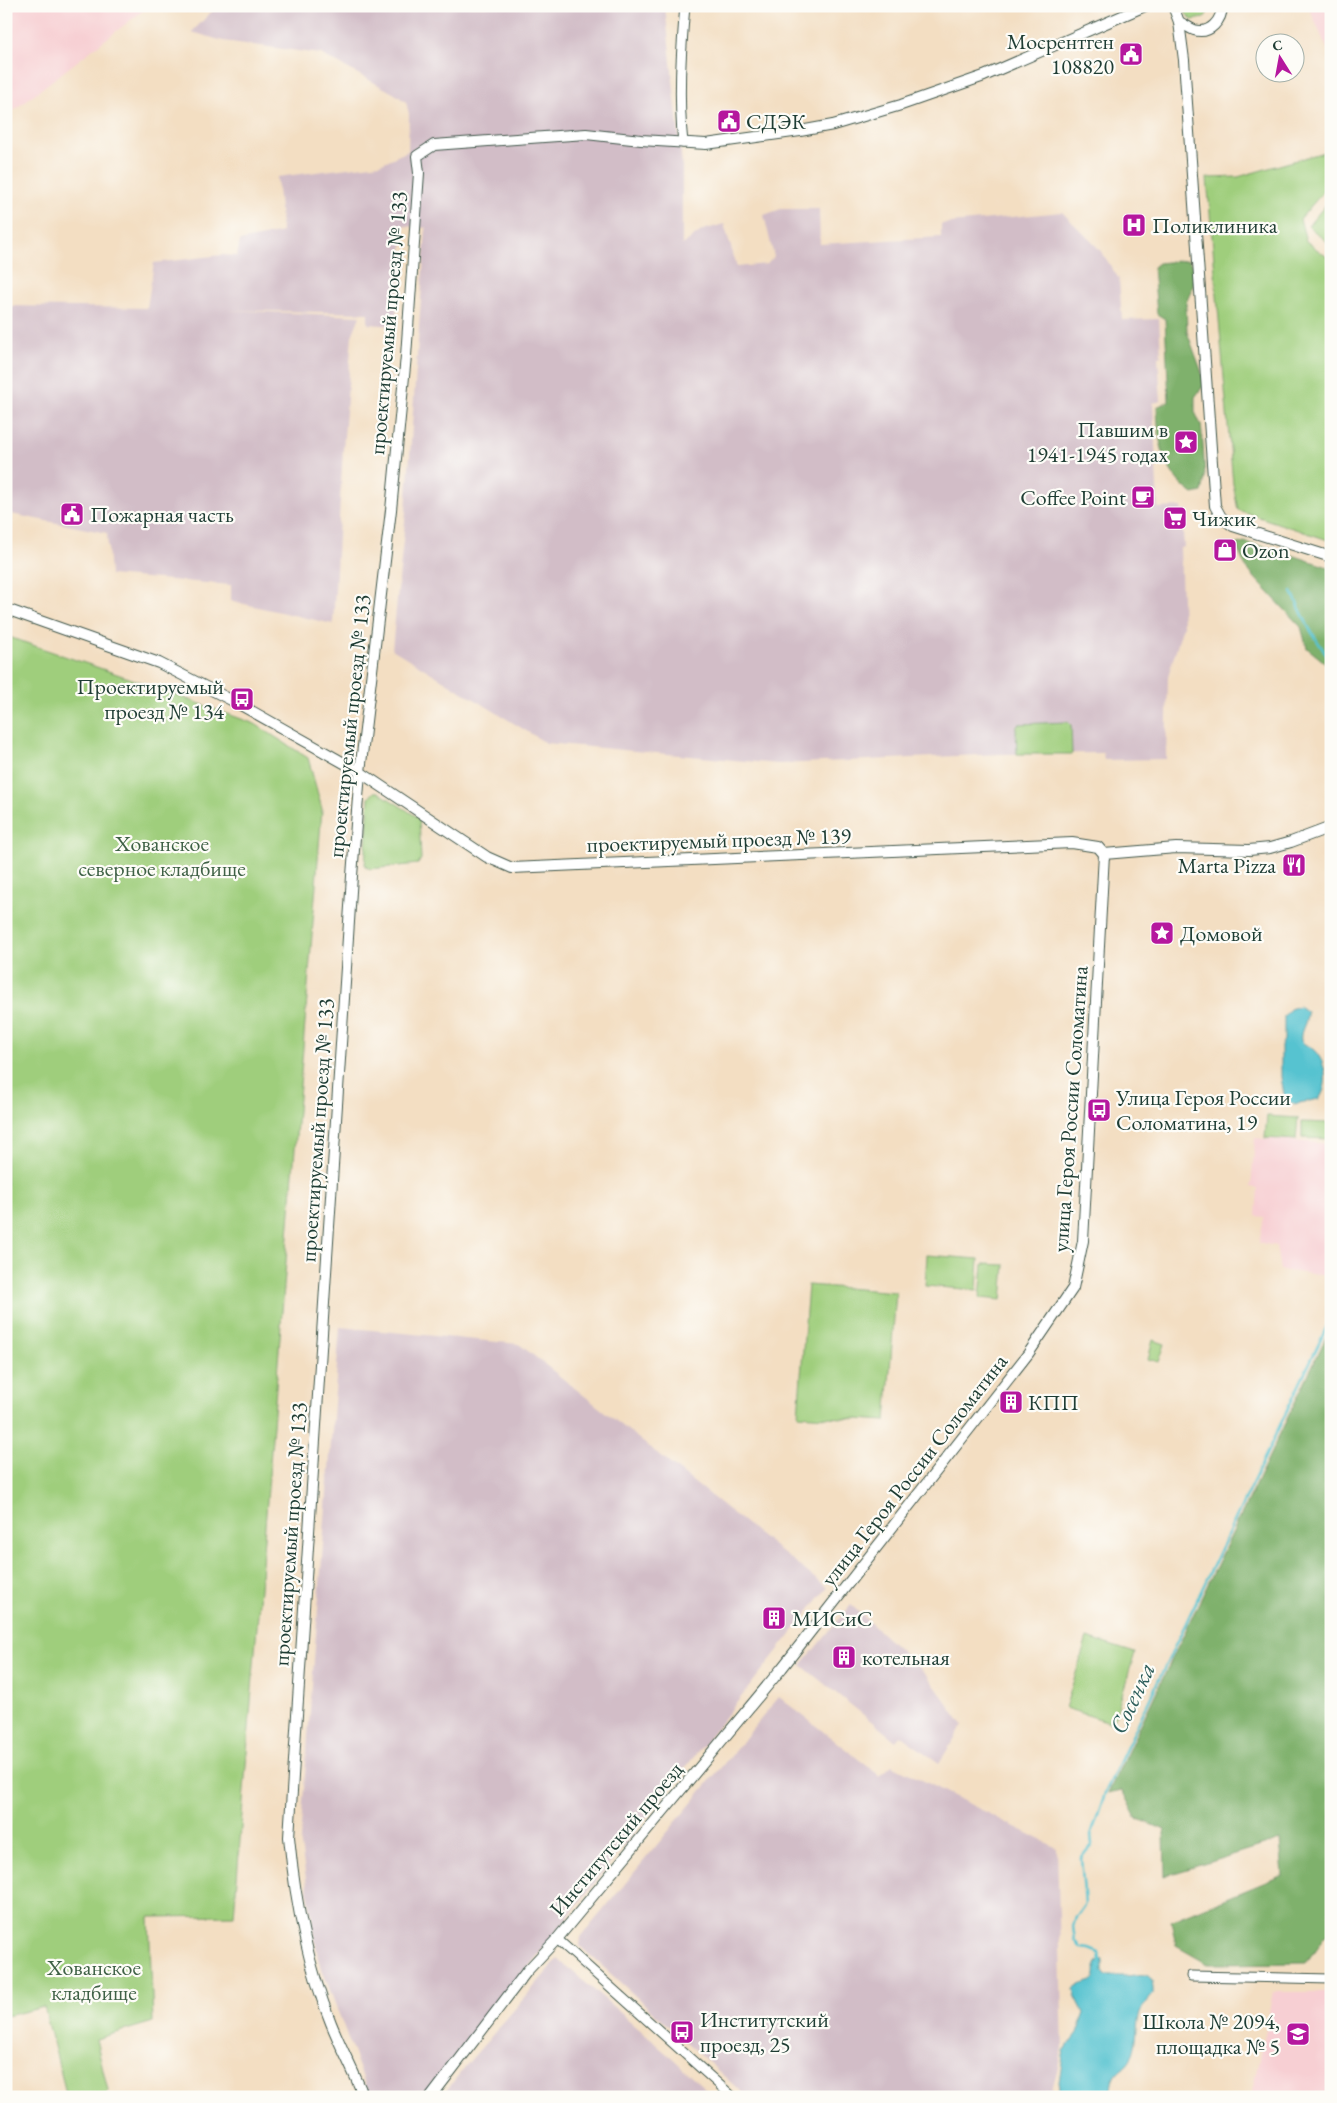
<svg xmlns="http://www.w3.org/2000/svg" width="1337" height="2103" viewBox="0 0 1337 2103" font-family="'EB Garamond',serif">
<rect width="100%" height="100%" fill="#fdfcf7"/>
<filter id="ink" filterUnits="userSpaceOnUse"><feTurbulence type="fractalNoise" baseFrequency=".02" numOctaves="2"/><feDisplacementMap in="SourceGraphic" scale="10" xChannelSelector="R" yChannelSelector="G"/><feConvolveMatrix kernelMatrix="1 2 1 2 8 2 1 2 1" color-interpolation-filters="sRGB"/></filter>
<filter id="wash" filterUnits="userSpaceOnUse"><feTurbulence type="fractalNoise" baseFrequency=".0096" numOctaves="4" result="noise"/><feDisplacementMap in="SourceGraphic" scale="20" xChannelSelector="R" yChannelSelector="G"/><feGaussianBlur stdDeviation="1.12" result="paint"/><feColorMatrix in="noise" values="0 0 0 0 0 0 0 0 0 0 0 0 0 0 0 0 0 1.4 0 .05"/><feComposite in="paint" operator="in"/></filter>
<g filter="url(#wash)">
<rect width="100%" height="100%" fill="#f3dec2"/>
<!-- built -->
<g fill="#f7cfd3">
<path d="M 6,6 L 149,6 L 6,116 Z"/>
<path d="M 1308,6 L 1331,6 L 1331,57 Z"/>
<path d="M 1255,1138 L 1331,1144 L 1331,1265 L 1327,1276 L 1280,1270 L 1276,1246 L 1259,1243 L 1264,1217 L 1256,1216 L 1258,1188 L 1251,1187 Z"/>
<path d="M 1273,1992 L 1331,1992 L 1331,2097 L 1251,2097 Z"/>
</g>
<!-- industrial -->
<g fill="#d2bdc7">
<path d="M 217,6 L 665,6 L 682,164 L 682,245 L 703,230 L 724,224 L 737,267 L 767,264 L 774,257 L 764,215 L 781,209 L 819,209 L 820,244 L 941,237 L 941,224 L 1062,212 L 1101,251 L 1119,279 L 1122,320 L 1159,319 L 1161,356 L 1158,357 L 1161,401 L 1153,403 L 1158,508 L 1181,507 L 1184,547 L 1180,548 L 1183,626 L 1168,676 L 1166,759 L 1104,760 L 1103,753 L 1001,754 L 779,764 L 546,743 L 392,649 L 406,511 L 426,228 L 404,226 L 395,326 L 368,324 L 368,313 L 225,310 L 360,316 L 352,336 L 343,449 L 333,624 L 231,601 L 231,585 L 110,575 L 107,533 L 6,513 L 6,306 L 147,308 L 154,263 L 222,255 L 237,256 L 240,241 L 282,232 L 277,177 L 380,164 L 408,151 L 409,114 L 406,102 L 395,94 L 321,54 L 223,41 L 192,32 Z"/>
<path d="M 340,1327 L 519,1344 L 827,1588 L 426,2097 L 370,2097 L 318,1958 L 300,1839 Z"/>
<path d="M 851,1605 L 927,1675 L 963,1725 L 939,1763 L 900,1735 L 896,1741 L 801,1665 Z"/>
<path d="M 779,1697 L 880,1776 L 892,1765 L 1057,1848 L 1063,2048 L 1050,2097 L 747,2097 L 580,1946 L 581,1937 Z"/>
<path d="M 558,1959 L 667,2053 L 714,2097 L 441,2097 L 469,2062 Z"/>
</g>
<!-- green -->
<g fill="#9fce7c" stroke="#5f8658">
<path d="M 1185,6 L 1209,6 L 1209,11 L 1204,18 L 1192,20 L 1186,14 Z"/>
<path d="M 1331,150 L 1331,191 L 1323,192 L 1300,219 L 1306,241 L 1331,260 L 1331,541 L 1238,510 L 1233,484 L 1207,178 L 1238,177 Z"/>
<path d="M 1328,202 L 1331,204 L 1331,245 L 1308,226 Z"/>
<path d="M 6,636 L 149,685 L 255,724 L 308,758 L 322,809 L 234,1916 L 149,1917 L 153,2022 L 96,2039 L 108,2091 L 105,2097 L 67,2097 L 44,2007 L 6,2016 Z"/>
<path d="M 1068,722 L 1071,725 L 1072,754 L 1017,754 L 1016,728 L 1019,724 Z"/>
<path d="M 374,792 L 378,792 L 419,818 L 421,859 L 418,864 L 370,869 L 365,866 L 369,798 Z"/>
<path d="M 1267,1116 L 1298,1118 L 1296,1140 L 1265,1138 Z"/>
<path d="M 1302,1122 L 1331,1123 L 1331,1139 L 1302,1138 Z"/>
<path d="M 927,1255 L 979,1259 L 977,1290 L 925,1286 Z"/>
<path d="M 983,1264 L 1005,1265 L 1002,1300 L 980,1298 Z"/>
<path d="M 808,1285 L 896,1292 L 886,1421 L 798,1415 Z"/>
<path d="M 1153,1340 L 1165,1344 L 1159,1362 L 1148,1359 Z"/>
<path d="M 1087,1638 L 1135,1653 L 1113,1723 L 1065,1708 Z"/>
</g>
<!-- forest -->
<g fill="#7fb16c" stroke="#4f7750">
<path d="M 1188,260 L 1194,267 L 1194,283 L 1186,303 L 1187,332 L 1201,370 L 1204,385 L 1195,397 L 1195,412 L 1201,425 L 1203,444 L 1205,478 L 1202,492 L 1193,494 C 1163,473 1158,442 1157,407 L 1169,401 L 1165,319 L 1157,314 L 1153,267 L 1158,263 Z"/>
<path d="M 1244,542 L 1274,549 L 1331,568 L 1331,677 L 1328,665 L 1307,648 L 1301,627 L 1254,577 L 1245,566 L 1236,545 Z"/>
<path d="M 1331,1327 L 1331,1931 L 1323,1938 L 1306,1963 L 1208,1964 L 1176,1946 L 1171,1921 L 1283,1875 L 1280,1840 L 1165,1876 L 1164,1830 L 1136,1818 L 1122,1790 L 1108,1793 Z"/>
</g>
<!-- water -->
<g fill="#57c3d0" stroke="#3b8082">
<path d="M 1299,1006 L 1307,1012 C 1308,1023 1299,1030 1301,1041 C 1305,1045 1310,1047 1314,1050 C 1327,1063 1329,1086 1319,1099 L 1294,1104 L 1289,1103 L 1285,1100 L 1281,1077 L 1281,1046 L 1284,1040 L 1284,1016 L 1290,1009 Z"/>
<path d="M 1100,1959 L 1103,1960 L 1103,1971 L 1106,1976 C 1113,1976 1120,1976 1127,1976 C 1145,1974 1154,1971 1153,1994 C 1130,2016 1142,2033 1131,2059 C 1127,2067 1119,2070 1115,2077 C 1112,2082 1112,2091 1111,2097 L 1057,2097 L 1060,2087 L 1059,2081 L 1064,2051 L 1077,2034 L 1084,2013 L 1075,1995 L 1074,1988 C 1088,1978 1098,1988 1096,1964 Z"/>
</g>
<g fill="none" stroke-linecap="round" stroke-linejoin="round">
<!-- stream -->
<g stroke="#57c3d0" stroke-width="2.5">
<path d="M 1292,592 L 1309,628 L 1331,662"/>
<path d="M 1100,1961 L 1099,1953 L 1089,1949 L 1081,1948 L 1075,1940 L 1073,1927 L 1076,1917 L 1085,1904 L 1081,1858 L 1092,1844 L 1091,1836 L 1105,1793 L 1331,1318"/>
</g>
</g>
</g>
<g filter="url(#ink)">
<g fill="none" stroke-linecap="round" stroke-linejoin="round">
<!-- minor casing -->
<g stroke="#3f5549" stroke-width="11">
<g id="minor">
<path d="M 683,143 C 678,98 681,52 685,6"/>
<path d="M 557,1939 L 733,2097"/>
<path d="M 1191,1976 L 1331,1979"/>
</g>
</g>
<!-- tertiary casing -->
<g stroke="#3f5549" stroke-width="12">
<g id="tertiary">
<path d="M 1173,6 L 1179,22 L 1184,60 L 1215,506 L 1221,517 L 1233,526 L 1331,557"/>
<path d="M 1179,22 C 1184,24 1189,28 1194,30 C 1210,35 1222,20 1222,6"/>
<path d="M 6,609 L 159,663 L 239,704 L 360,772 L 487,857 L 512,868 L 1072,843 L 1098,847 L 1104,854"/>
<path d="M 1104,854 L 1176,848 L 1249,850 L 1270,848 L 1291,842 L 1331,827"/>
<path d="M 364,2097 C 354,2072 341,2048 331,2023 C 307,1964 295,1900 289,1837 L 352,876 L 360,772 L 391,510 L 406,356 L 419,173 L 417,156 L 434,145 L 586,134 L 641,140 L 706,144 L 800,131 L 833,125 L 901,105 L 984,76 L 1145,6"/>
<path d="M 431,2097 L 527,1971 L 557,1939 L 782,1668 L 1028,1354 L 1073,1288 L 1083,1241 L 1104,854"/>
</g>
</g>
<!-- minor -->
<use href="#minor" stroke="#fff" stroke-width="9"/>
<!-- tertiary -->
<use href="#tertiary" stroke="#fff" stroke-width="10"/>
</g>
</g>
<!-- icons -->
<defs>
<g id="civic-square" transform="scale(1.25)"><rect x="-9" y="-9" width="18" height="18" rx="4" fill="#b5179e" stroke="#fdfcf7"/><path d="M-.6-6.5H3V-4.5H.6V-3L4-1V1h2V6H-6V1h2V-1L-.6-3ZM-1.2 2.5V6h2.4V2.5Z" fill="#fff"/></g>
<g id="hospital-square" transform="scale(1.25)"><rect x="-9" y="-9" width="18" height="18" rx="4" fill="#b5179e" stroke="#fdfcf7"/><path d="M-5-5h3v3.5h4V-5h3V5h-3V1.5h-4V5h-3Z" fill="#fff"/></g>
<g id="sight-square" transform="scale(1.25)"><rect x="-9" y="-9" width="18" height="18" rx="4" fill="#b5179e" stroke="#fdfcf7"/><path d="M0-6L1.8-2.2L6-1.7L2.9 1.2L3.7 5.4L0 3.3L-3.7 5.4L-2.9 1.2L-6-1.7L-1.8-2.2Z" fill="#fff"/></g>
<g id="cafe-square" transform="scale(1.25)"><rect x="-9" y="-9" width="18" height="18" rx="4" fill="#b5179e" stroke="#fdfcf7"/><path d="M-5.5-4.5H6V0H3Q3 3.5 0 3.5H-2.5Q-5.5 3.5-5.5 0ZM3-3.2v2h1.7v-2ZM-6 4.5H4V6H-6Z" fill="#fff"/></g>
<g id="supermarket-square" transform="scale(1.25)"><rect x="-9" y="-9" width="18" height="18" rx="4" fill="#b5179e" stroke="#fdfcf7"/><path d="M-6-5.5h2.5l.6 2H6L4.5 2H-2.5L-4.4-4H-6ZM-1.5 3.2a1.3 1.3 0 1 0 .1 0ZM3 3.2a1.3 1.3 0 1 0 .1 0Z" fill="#fff"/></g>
<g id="shop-square" transform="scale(1.25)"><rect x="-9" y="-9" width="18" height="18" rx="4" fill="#b5179e" stroke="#fdfcf7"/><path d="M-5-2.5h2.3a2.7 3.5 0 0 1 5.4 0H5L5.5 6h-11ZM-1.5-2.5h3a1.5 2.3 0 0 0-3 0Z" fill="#fff"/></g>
<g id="bus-square" transform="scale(1.25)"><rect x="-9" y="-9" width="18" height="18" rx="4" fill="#b5179e" stroke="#fdfcf7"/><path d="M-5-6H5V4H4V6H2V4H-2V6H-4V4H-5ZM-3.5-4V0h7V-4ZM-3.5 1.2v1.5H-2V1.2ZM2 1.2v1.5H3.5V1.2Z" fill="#fff"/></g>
<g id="restaurant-square" transform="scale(1.25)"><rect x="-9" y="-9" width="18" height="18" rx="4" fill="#b5179e" stroke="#fdfcf7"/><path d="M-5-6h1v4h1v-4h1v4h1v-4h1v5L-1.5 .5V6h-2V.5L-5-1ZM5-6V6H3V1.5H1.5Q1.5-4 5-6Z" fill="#fff"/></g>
<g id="building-square" transform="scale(1.25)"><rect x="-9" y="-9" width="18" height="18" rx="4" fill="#b5179e" stroke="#fdfcf7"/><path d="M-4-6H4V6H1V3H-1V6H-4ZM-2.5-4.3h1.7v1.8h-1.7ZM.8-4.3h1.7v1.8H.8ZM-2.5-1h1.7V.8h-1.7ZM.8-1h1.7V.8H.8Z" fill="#fff"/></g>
<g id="school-square" transform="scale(1.25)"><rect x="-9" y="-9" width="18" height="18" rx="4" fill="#b5179e" stroke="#fdfcf7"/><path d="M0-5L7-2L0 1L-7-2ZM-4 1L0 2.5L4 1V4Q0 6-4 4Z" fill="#fff"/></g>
</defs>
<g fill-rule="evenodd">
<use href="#civic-square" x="1131" y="54"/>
<use href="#civic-square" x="729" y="121"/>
<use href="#hospital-square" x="1134" y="225"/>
<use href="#sight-square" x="1186" y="442"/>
<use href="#cafe-square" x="1143" y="497"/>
<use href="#civic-square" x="72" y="514"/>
<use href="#supermarket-square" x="1175" y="518"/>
<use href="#shop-square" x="1225" y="550"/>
<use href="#bus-square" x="242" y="699"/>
<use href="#restaurant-square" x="1294" y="865"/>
<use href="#sight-square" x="1162" y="933"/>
<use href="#bus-square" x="1099" y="1110"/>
<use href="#building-square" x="1011" y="1402"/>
<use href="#building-square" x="774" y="1618"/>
<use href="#building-square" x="844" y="1657"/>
<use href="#bus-square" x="682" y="2032"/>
<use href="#school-square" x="1298" y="2034"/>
</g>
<g text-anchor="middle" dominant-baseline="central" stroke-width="4.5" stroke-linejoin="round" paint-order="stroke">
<!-- poi labels -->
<g font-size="22" fill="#1f3d34" stroke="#fdfcf7" text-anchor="start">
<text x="1114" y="41" text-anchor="end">Мосрентген<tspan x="1114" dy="25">108820</tspan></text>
<text x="746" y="121">СДЭК</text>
<text x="1152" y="225">Поликлиника</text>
<text x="1168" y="429" text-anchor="end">Павшим в<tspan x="1168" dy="25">1941-1945 годах</tspan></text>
<text x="1126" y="497" text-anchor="end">Coffee Point</text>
<text x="90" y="514">Пожарная часть</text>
<text x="1192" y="518">Чижик</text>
<text x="1242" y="550">Ozon</text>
<text x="224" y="686" text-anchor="end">Проектируемый<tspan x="224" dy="25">проезд № 134</tspan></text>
<text x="1276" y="865" text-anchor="end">Marta Pizza</text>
<text x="1180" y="933">Домовой</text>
<text x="1116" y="1097">Улица Героя России<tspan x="1116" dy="25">Соломатина, 19</tspan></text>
<text x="1028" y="1402">КПП</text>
<text x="792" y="1618">МИСиС</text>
<text x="862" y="1657">котельная</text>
<text x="700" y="2019">Институтский<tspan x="700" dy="25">проезд, 25</tspan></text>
<text x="1280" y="2021" text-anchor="end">Школа № 2094,<tspan x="1280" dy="25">площадка № 5</tspan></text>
</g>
<!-- street labels -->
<g font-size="22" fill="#1f3d34" stroke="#fdfcf7">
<text transform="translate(388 323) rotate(-85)">проектируемый проезд № 133</text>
<text transform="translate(349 726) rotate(-84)">проектируемый проезд № 133</text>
<text transform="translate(719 840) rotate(-2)">проектируемый проезд № 139</text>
<text transform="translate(1070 1109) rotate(-86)">улица Героя России Соломатина</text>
<text transform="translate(317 1130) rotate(-86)">проектируемый проезд № 133</text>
<text transform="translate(914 1470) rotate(-52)">улица Героя России Соломатина</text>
<text transform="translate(290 1534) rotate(-86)">проектируемый проезд № 133</text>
<text transform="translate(616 1839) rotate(-50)">Институтский проезд</text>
</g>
<!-- park labels -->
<g font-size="22" fill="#3f6146" stroke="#fdfcf7">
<text x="162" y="843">Хованское<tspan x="162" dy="25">северное кладбище</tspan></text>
<text x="94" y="1967">Хованское<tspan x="94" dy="25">кладбище</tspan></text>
</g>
<!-- water labels -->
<g font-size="24" font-style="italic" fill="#2d5e5b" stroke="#fdfcf7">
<text transform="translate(1132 1698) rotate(-65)">Сосенка</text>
</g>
</g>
<!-- margin -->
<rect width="1337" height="2103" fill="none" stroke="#fdfcf7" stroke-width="25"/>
<!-- north arrow -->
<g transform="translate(1280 58) rotate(349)"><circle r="24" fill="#fdfcf7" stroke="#a4b0a9"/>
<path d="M0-4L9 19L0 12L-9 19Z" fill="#b5179e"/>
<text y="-8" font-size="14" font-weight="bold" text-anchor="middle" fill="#1f3d34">С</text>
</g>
</svg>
